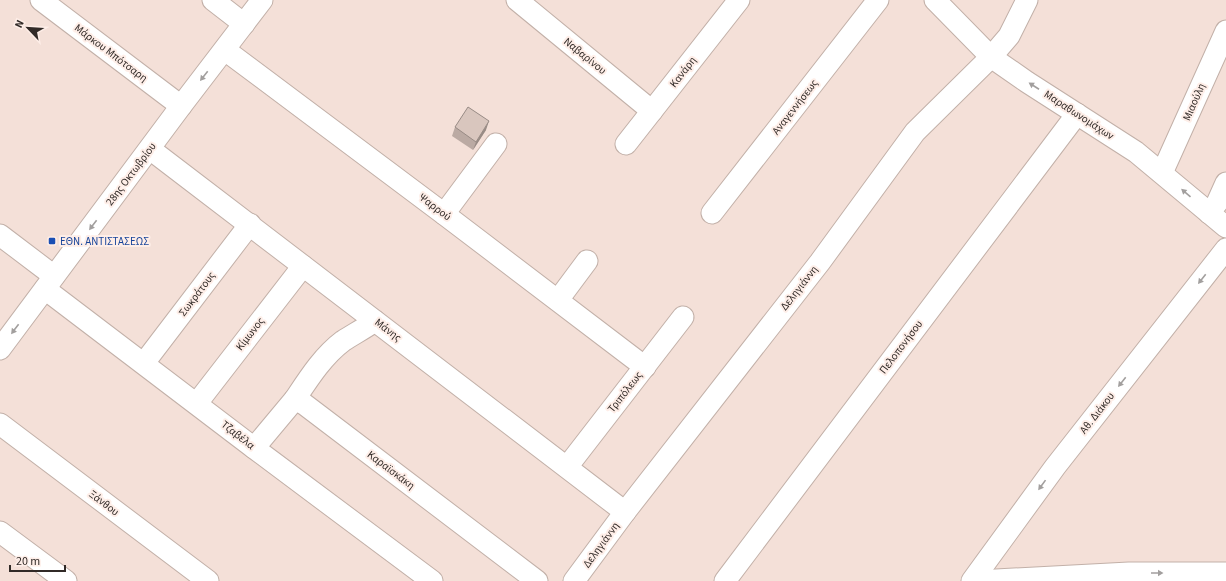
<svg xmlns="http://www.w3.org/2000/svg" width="1226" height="581" viewBox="0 0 1226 581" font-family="'Source Sans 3',sans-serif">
<rect width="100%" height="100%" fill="#f4e0d8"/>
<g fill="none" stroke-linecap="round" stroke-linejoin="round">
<!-- street casing -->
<g stroke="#c2b0a8" stroke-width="23">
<g id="street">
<path d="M 41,0 L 181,106"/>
<path d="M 213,0 L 244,24"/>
<path d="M 517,0 L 652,111"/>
<path d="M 935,0 L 991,57 L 1027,82 L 1136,152 L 1226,227"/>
<path d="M 225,50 L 444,214 L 645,367"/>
<path d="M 626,144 L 739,0"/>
<path d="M 150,149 L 625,512"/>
<path d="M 1162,173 L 1226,31"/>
<path d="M 712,213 L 878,0"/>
<path d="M 1209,213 L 1217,203 L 1226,183"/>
<path d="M 444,214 L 496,144"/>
<path d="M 0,235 L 54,276"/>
<path d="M 45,289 L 254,448 L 432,581"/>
<path d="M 558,300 L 587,261"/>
<path d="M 0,349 L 181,106 L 262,0"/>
<path d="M 144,363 L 250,224"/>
<path d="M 295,399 C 309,378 323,356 343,341 C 354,334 365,328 375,321"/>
<path d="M 197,403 L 303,266"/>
<path d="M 0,424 L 208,581"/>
<path d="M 254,448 L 295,399 L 304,404 L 537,581"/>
<path d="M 567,467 L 683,317"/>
<path d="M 0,532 L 66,581"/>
<path d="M 574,581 L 625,512 L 820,262 L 915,132 L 991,57 L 1009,36 L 1027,0"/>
<path d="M 725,581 L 1077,114"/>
<path d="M 972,581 L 1055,467 L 1226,249"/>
<path d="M 978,581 L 1129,573 L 1226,573"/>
</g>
</g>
<!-- street -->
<use href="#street" stroke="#fff" stroke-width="21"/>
</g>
<!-- wall -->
<path fill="#bbaaa3" d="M 455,127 L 486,130 L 473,150 L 452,136 Z"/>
<!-- shaded-wall -->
<path fill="#988b85" d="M 489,121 L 486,130 L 473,150 L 476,142 Z"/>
<!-- building -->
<path fill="#d9c6be" stroke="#988b85" d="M 468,107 L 489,121 L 476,142 L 455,127 Z"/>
<!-- one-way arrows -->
<defs><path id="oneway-solid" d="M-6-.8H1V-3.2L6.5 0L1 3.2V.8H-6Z"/></defs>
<g fill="#a29f9e">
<use href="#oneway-solid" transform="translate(204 76) rotate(128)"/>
<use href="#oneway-solid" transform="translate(1034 86) rotate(-147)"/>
<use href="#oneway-solid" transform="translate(1186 193) rotate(-139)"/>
<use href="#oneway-solid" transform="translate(93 225) rotate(127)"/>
<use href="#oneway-solid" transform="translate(1202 279) rotate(128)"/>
<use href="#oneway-solid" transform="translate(15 329) rotate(127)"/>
<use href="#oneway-solid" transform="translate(1122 382) rotate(128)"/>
<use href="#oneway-solid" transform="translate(1042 485) rotate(126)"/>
<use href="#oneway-solid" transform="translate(1157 573)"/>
</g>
<!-- markers -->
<rect fill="#1a4fb4" stroke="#feeee8" stroke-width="1.5" x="48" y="237" width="8" height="8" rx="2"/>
<g text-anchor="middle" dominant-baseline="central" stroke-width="4" stroke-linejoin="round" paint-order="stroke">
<!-- street labels -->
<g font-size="11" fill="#312a27" stroke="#feeee8">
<text transform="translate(111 53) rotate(37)">Μάρκου Μπότσαρη</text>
<text transform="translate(585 56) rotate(39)">Ναβαρίνου</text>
<text transform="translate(683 72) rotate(-52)">Κανάρη</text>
<text transform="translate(1194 102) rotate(-66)">Μιαούλη</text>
<text transform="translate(795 107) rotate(-52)">Αναγεννήσεως</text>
<text transform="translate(1079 115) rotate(33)">Μαραθωνομάχων</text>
<text transform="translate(131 174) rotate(-53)">28ης Οκτωβρίου</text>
<text transform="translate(435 207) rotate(37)">Ψαρρού</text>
<text transform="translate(799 288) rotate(-52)">Δεληγιάννη</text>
<text transform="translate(197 294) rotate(-53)">Σωκράτους</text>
<text transform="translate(388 330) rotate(37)">Μάνης</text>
<text transform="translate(250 334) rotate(-52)">Κίμωνος</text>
<text transform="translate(901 347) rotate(-53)">Πελοπονήσου</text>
<text transform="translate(625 392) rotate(-52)">Τριπόλεως</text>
<text transform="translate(1097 413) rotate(-52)">Αθ. Διάκου</text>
<text transform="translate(238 435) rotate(38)">Τζαβέλα</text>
<text transform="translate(391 470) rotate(37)">Καραϊσκάκη</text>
<text transform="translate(104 503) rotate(37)">Ξάνθου</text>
<text transform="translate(601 545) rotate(-54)">Δεληγιάννη</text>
</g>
<!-- transit labels -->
<g font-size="11" fill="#164399" stroke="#feeee8" text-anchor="start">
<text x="60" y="241">ΕΘΝ. ΑΝΤΙΣΤΑΣΕΩΣ</text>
</g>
</g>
<!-- north arrow -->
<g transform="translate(28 28) rotate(295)" stroke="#feeee8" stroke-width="3" paint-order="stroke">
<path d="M0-3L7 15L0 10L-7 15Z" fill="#312a27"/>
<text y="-6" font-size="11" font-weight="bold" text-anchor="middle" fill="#312a27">N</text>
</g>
<!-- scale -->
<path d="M10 565v6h55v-6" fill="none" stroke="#312a27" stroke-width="2"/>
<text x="16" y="565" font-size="12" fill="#312a27" stroke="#feeee8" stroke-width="3" paint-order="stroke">20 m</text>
</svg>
